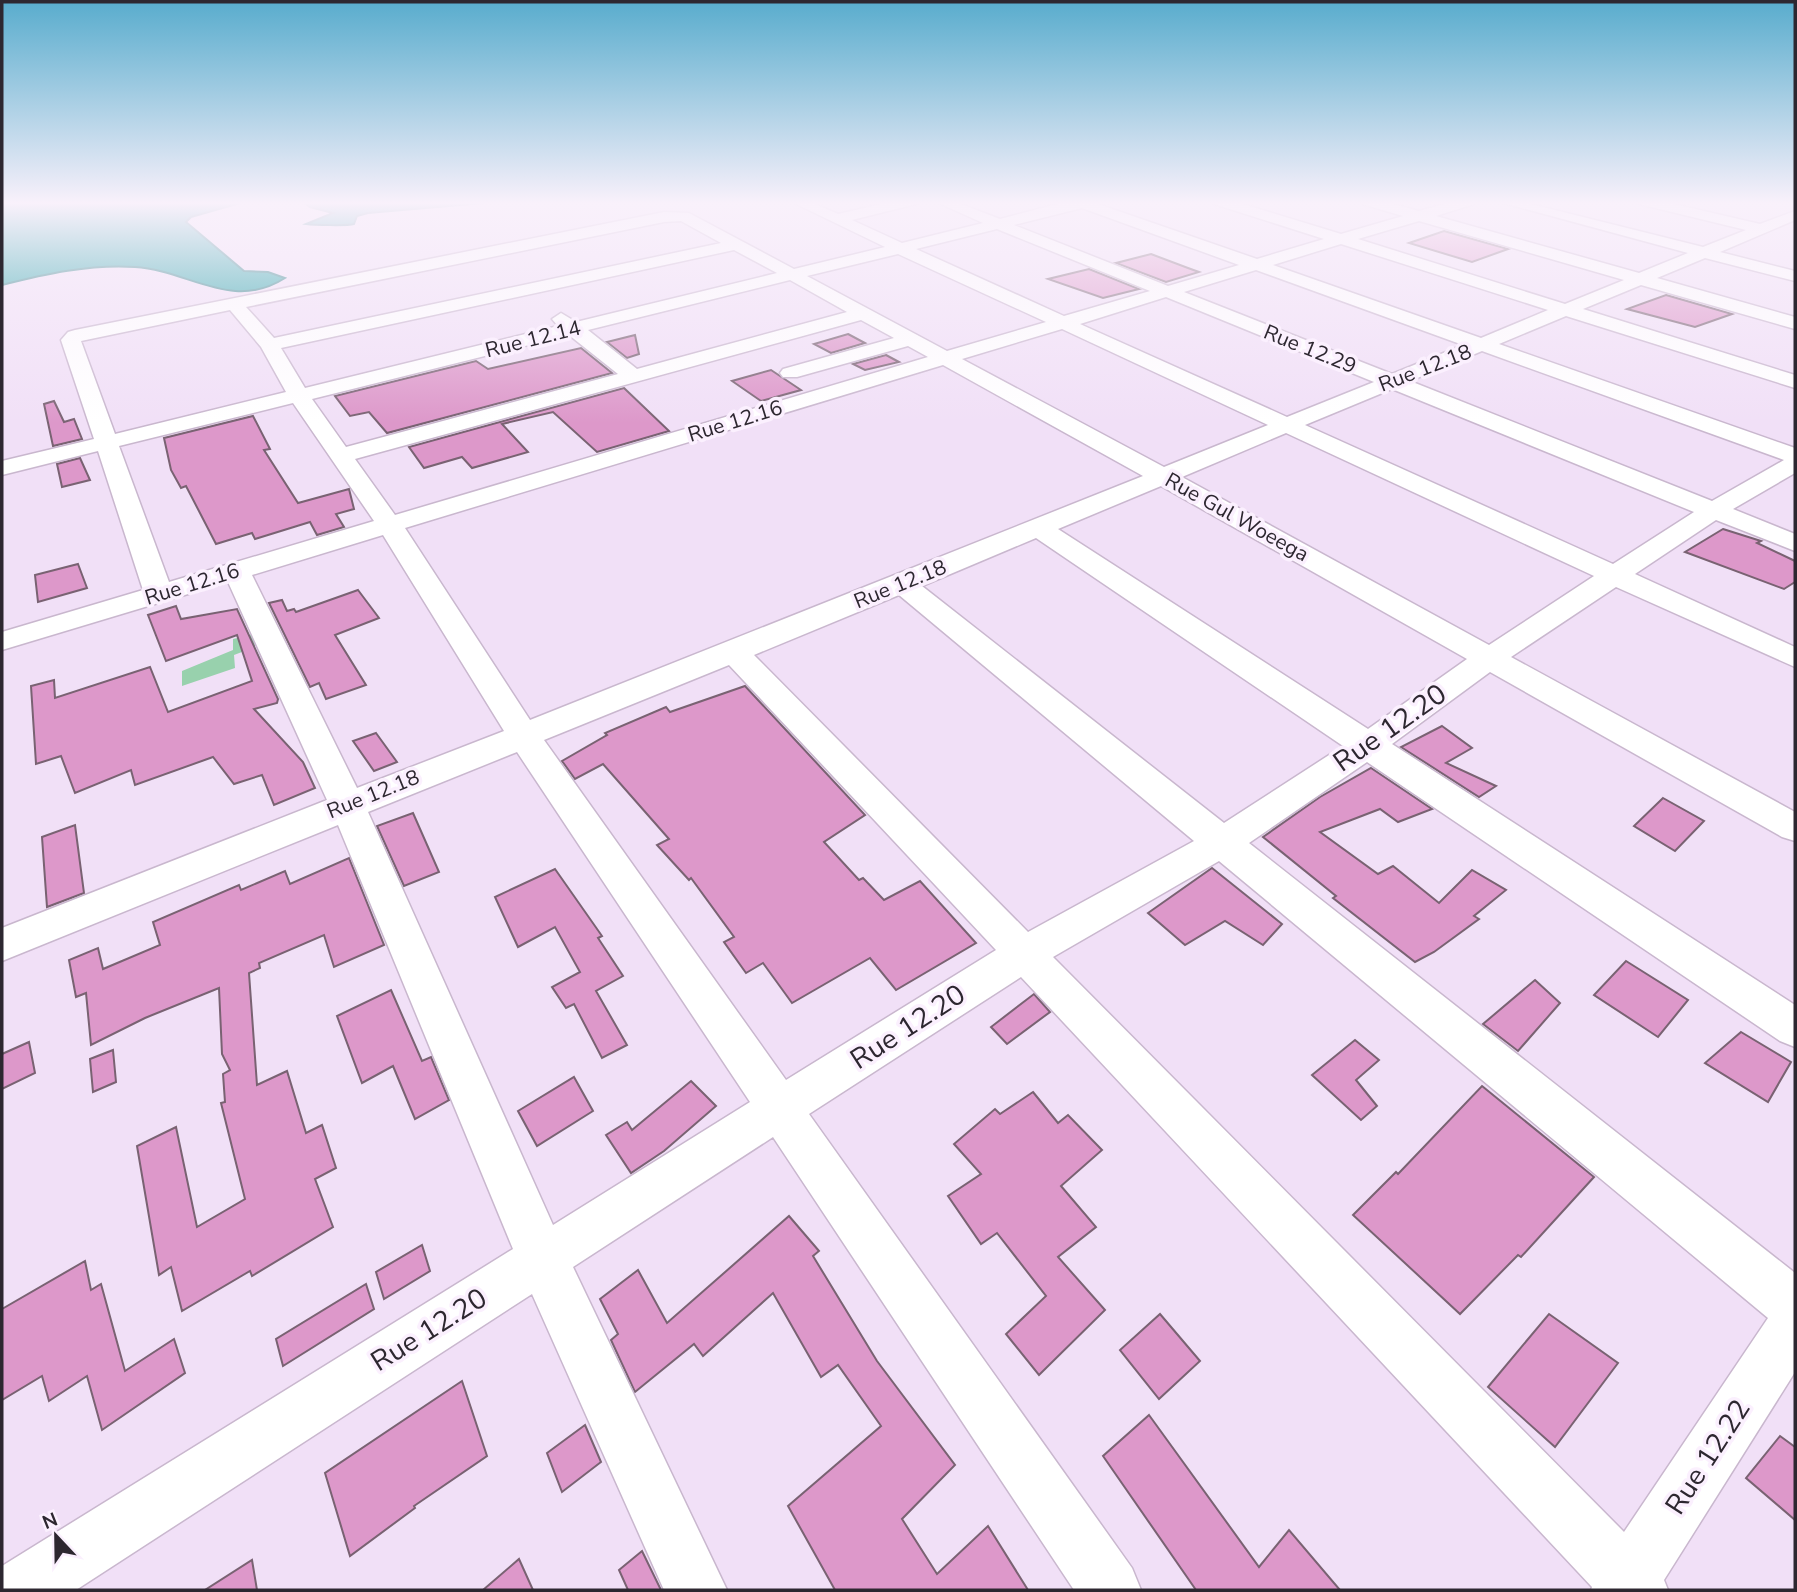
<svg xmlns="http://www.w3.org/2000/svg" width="1797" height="1592" viewBox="0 0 1797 1592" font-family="'Nunito Sans',sans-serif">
<rect width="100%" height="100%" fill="#f1e0f7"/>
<!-- green -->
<path fill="#98d1ad" d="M 254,634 L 255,647 L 234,655 L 235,668 L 182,686 L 182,671 L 233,650 L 233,639 Z"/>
<!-- water -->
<g fill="#20a1a5" stroke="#247c82" stroke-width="2">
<path d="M 2,201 L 247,201 L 191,217 L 186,222 L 244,271 L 268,272 L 285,278 C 232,312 188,270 135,267 C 90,264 45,274 2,285 Z"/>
<path d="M 308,201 L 506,201 L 368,213 L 357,216 L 354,224 C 347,226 314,225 306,224 L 333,213 L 310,207 L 303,202 Z"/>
</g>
<!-- building -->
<g fill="#dd98ca" stroke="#796272" stroke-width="2">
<path d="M 1444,231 L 1508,249 L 1472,262 L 1409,243 Z"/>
<path d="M 1151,254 L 1188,268 L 1199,272 L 1166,282 L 1116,263 Z"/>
<path d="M 1089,269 L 1139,289 L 1103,298 L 1048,279 Z"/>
<path d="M 1666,295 L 1732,314 L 1695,327 L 1627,309 Z"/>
<path d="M 848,334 L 865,343 L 831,353 L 814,344 Z"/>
<path d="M 635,335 L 639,354 L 627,358 L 607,342 Z"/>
<path d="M 581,348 L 612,373 L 387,433 L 369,412 L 350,416 L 335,396 L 476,361 L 488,369 Z"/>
<path d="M 886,355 L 899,362 L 865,370 L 853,364 Z"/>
<path d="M 771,370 L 801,390 L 761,401 L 732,381 Z"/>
<path d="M 624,388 L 669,431 L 597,452 L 553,412 L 502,424 L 528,452 L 472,468 L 462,457 L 424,468 L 409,447 Z"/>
<path d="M 54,401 L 64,422 L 74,419 L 82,439 L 53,446 L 44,404 Z"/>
<path d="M 253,416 L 270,449 L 264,450 L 298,503 L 349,489 L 354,509 L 336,514 L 344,527 L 317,535 L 310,522 L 255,539 L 252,533 L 216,544 L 186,486 L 181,488 L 171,470 L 164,438 Z"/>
<path d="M 80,458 L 90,480 L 62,487 L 57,464 Z"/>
<path d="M 1723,529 L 1761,541 L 1757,543 L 1795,561 L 1795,582 L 1784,589 L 1685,552 Z"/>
<path d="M 78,564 L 87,588 L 38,602 L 35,575 Z"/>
<path d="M 358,590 L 379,618 L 335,635 L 366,685 L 326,699 L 319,683 L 310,687 L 269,603 L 282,600 L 287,611 L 294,609 L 296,612 Z"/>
<path d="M 176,606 L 181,619 L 237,609 L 278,699 L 277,703 L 254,709 L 303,762 L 315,788 L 274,805 L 262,775 L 234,784 L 213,757 L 135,785 L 131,770 L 75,793 L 61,756 L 36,764 L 31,686 L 54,680 L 55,698 L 150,667 L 168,712 L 252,681 L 237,635 L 166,661 L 148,615 Z"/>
<path d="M 745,686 L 865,815 L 824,842 L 859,880 L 863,878 L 884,900 L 920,881 L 976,943 L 896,990 L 870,958 L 792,1003 L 763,963 L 746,973 L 724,942 L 734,937 L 691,878 L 689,880 L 657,845 L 669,839 L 603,764 L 575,779 L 562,761 L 607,735 L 605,733 L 666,707 L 670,712 Z"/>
<path d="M 1442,726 L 1472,748 L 1446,763 L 1496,786 L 1479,797 L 1401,747 Z"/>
<path d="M 376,733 L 397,762 L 374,771 L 353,741 Z"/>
<path d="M 1371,768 L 1432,809 L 1398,822 L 1380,809 L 1320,832 L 1378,874 L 1393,866 L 1439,903 L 1472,870 L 1506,890 L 1474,916 L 1479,919 L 1434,952 L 1415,962 L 1333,898 L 1336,896 L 1263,837 L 1320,797 Z"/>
<path d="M 1663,798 L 1704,821 L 1675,851 L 1634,826 Z"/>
<path d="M 413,813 L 439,872 L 404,886 L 377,826 Z"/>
<path d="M 75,825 L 84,893 L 47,907 L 42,837 Z"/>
<path d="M 349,858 L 384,945 L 334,967 L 324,935 L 259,963 L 260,968 L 249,973 L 257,1085 L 287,1071 L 306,1133 L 322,1125 L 336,1168 L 315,1179 L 333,1227 L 252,1276 L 250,1271 L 182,1311 L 171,1267 L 159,1275 L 137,1146 L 176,1127 L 197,1227 L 245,1199 L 221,1103 L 225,1102 L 223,1074 L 230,1070 L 222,1054 L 219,988 L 145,1018 L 91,1045 L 86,993 L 76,997 L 69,960 L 98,948 L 103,969 L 160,945 L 153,922 L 239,885 L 241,890 L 285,871 L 290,884 Z"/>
<path d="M 1212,868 L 1282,924 L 1263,945 L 1225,921 L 1185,945 L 1148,913 Z"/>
<path d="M 555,869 L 602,936 L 598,938 L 623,976 L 596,991 L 627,1045 L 602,1058 L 574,1004 L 566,1008 L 552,987 L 580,972 L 555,927 L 518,947 L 495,897 Z"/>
<path d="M 1626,961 L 1688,1000 L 1658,1037 L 1594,995 Z"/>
<path d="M 1535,980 L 1560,1003 L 1518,1051 L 1483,1024 Z"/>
<path d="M 391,990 L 422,1061 L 431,1057 L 449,1100 L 415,1119 L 393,1066 L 362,1083 L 337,1016 Z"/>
<path d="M 1034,994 L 1050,1012 L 1007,1044 L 991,1027 Z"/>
<path d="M 1741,1032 L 1791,1062 L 1768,1102 L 1705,1063 Z"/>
<path d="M 1355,1040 L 1379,1060 L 1356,1080 L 1377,1106 L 1361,1120 L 1312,1075 Z"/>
<path d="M 29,1042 L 35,1073 L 2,1089 L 2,1054 Z"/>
<path d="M 113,1050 L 116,1082 L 93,1092 L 90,1059 Z"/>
<path d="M 574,1077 L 593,1111 L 537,1146 L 518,1111 Z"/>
<path d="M 691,1081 L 716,1106 L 664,1151 L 631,1173 L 606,1135 L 627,1122 L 632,1130 Z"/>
<path d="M 1482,1086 L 1594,1177 L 1521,1257 L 1518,1255 L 1460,1314 L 1353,1215 L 1396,1172 L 1398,1174 Z"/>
<path d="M 1033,1092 L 1058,1123 L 1068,1115 L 1102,1150 L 1061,1186 L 1096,1227 L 1058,1257 L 1105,1310 L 1039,1375 L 1006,1334 L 1046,1296 L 997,1233 L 981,1244 L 948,1196 L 981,1174 L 954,1144 L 995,1109 L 1000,1114 Z"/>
<path d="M 789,1216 L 819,1251 L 813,1256 L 877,1361 L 955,1465 L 902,1519 L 937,1574 L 988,1526 L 1028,1590 L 835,1590 L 788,1506 L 881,1426 L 838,1365 L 821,1377 L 773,1293 L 703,1356 L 694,1344 L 635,1392 L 611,1340 L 618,1334 L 600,1299 L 638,1270 L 667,1323 Z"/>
<path d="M 422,1245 L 430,1271 L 384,1299 L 376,1272 Z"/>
<path d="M 85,1261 L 91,1290 L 101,1284 L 125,1371 L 174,1339 L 185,1373 L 102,1430 L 87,1376 L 49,1401 L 42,1376 L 2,1400 L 2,1309 Z"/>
<path d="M 366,1284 L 374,1309 L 283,1366 L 276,1339 Z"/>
<path d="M 1160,1314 L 1200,1361 L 1159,1399 L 1120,1350 Z"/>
<path d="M 1549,1314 L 1618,1363 L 1555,1447 L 1488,1387 Z"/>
<path d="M 462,1381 L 487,1456 L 414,1506 L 415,1508 L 350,1556 L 325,1473 Z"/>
<path d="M 1149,1415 L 1259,1567 L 1289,1530 L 1340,1590 L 1196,1590 L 1103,1456 Z"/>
<path d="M 585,1425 L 601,1462 L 562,1492 L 547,1453 Z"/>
<path d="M 1780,1436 L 1795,1447 L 1795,1520 L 1746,1478 Z"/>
<path d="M 642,1551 L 661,1590 L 628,1590 L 619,1570 Z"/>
<path d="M 519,1559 L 533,1590 L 483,1590 Z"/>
<path d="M 252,1560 L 257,1590 L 205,1590 Z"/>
</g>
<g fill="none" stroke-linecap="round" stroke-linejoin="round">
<!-- minor casing -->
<g stroke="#c9b7ce" stroke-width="3">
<path id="minor" d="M 790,201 L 808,201 L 838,214 L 895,201 L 918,201 L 916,204 L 852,220 L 902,243 L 983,223 L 934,201 L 953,201 L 1000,219 L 1069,201 L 1100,201 L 1098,204 L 1257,259 L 1324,239 L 1214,204 L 1212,201 L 1233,201 L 1341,234 L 1403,216 L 1362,204 L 1360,201 L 1382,201 L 1419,211 L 1455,201 L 1476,201 L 1474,204 L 1436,216 L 1639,273 L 1688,253 L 1496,201 L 1519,201 L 1703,247 L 1746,230 L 1639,204 L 1637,201 L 1661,201 L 1760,224 L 1795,211 L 1795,220 L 1720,252 L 1795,271 L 1795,281 L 1705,258 L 1657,278 L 1795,317 L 1795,329 L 1641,285 L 1583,309 L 1795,375 L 1795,388 L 1566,316 L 1499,344 L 1795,448 L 1795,473 L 1733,509 L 1795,534 L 1795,551 L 1716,520 L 1635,574 L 1795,647 L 1795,667 L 1616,587 L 1511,657 L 1795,812 L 1795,841 L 1782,837 L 1490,672 L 1392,744 L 1795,1005 L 1795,1047 L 1780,1041 L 1367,762 L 1249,843 L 1795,1273 L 1795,1372 L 1664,1580 L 1668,1590 L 1591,1590 L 1592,1587 L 1021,977 L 809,1114 L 1132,1568 L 1141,1590 L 1074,1590 L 773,1137 L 573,1267 L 727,1590 L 664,1590 L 532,1294 L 76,1590 L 2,1590 L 2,1566 L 513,1249 L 338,825 L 2,961 L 2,928 L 327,800 L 228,582 L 2,650 L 2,632 L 143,590 L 98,451 L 2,475 L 2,461 L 94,439 L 61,340 L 68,332 L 75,330 L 664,212 L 689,213 L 794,269 L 885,247 ZM 1082,208 L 1239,265 L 1168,286 L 1014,225 ZM 681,221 L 721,243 L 274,338 L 246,307 L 664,222 ZM 1419,221 L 1624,280 L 1565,304 L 1358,239 ZM 997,229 L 1150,291 L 1064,316 L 916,249 ZM 1341,244 L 1548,310 L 1481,338 L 1273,265 ZM 734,250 L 777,273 L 576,322 L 561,313 L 552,319 L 558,326 L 305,388 L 281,348 ZM 898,254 L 1046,322 L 947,351 L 807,276 ZM 1256,270 L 1463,345 L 1392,374 L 1184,292 ZM 790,280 L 847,312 L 637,369 L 588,330 ZM 1166,297 L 1374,382 L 1287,417 L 1080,324 ZM 230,310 L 261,347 L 286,392 L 115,434 L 81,341 ZM 861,320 L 894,338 L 783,369 L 780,373 L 783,377 L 797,377 L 908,346 L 928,357 L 395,515 L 355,459 ZM 1062,329 L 1268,425 L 1164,467 L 962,359 ZM 569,335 L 618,374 L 346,447 L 312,399 ZM 1482,351 L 1784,460 L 1712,501 L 1410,381 ZM 943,365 L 1143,476 L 530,720 L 405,528 ZM 1392,389 L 1694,512 L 1613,564 L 1305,425 ZM 293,403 L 374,521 L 169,582 L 119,446 ZM 1286,433 L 1594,576 L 1489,645 L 1182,477 ZM 1161,486 L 1467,659 L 1368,729 L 1058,529 ZM 383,535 L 504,731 L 357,788 L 252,575 ZM 1036,538 L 1343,746 L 1224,823 L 922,586 ZM 899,595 L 1194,841 L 1028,932 L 754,655 ZM 729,665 L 996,950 L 786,1080 L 544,740 ZM 517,752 L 750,1102 L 553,1225 L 368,812 ZM 1219,861 L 1768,1318 L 1624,1532 L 1053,957 Z"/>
</g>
<!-- minor -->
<use href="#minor" fill="#fff" fill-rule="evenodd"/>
</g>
<!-- sky -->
<linearGradient id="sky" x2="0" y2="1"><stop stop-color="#58accd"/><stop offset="0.48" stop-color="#f9f1fb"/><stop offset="1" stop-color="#f9f1fb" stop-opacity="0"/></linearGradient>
<rect width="1797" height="423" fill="url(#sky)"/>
<g text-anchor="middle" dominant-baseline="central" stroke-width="7" stroke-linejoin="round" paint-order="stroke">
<!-- far-street labels -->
<g font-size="21" fill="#2d2730" stroke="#fbf0fe">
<text transform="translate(533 339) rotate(-14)">Rue 12.14</text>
<text transform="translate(1310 349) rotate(22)">Rue 12.29</text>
<text transform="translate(1425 368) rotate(-21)">Rue 12.18</text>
<text transform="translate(735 421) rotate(-17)">Rue 12.16</text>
<text transform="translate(1237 517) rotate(29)">Rue Gul Woeega</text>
<text transform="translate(192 584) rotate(-17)">Rue 12.16</text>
<text transform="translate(900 584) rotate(-22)">Rue 12.18</text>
<text transform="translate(373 794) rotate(-22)">Rue 12.18</text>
</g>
<!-- near-street labels -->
<g font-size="28" fill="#2d2730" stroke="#fbf0fe">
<text transform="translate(1390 728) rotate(-35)">Rue 12.20</text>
<text transform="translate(908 1027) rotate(-33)">Rue 12.20</text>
<text transform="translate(429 1330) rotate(-32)">Rue 12.20</text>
<text transform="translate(1708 1457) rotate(-57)">Rue 12.22</text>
</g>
</g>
<!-- border -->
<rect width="1797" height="1592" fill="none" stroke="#2d2730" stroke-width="7"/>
<!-- north arrow -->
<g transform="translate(56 1536) rotate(338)" stroke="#fbf0fe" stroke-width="5" paint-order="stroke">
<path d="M0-5L12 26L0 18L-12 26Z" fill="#2d2730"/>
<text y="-10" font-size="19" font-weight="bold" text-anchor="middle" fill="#2d2730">N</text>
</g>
</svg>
